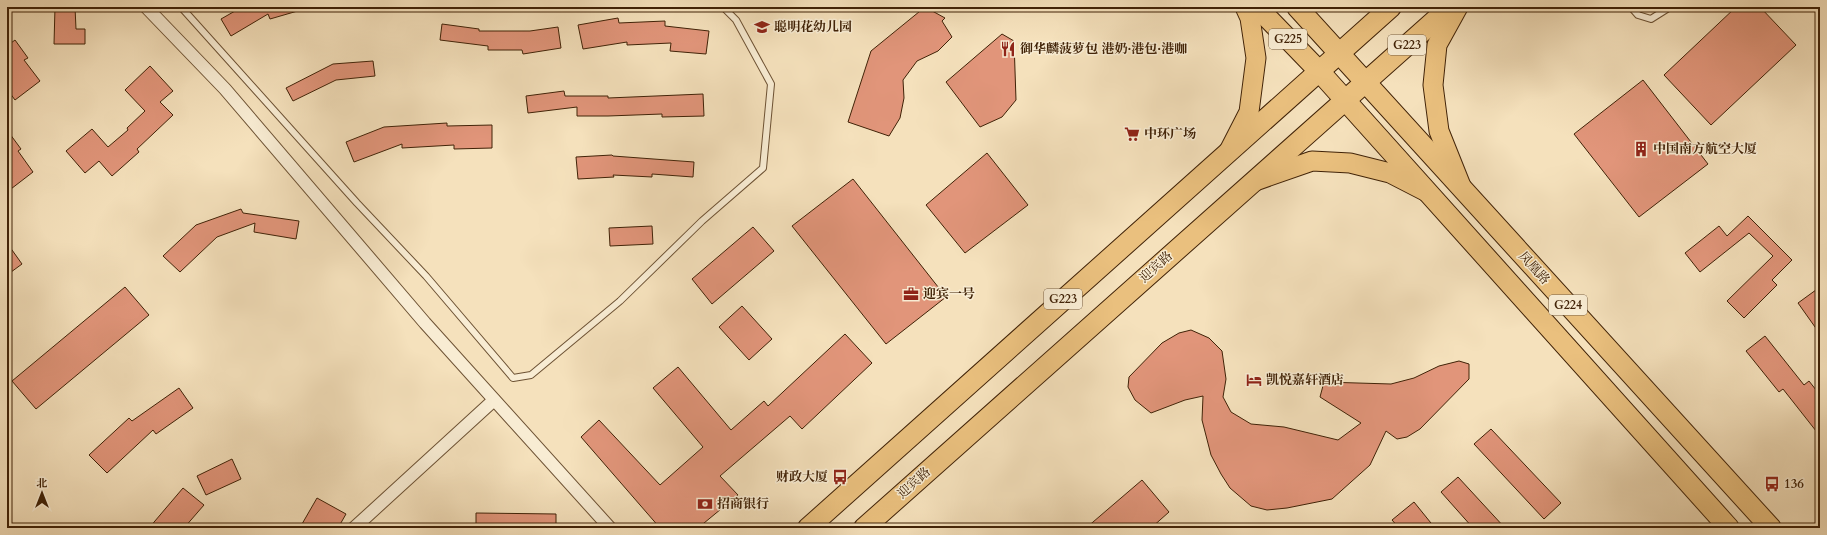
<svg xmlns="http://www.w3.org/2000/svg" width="1827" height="535" viewBox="0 0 1827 535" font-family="Cardo,'Noto Serif SC',serif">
<rect width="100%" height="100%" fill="#f5e1bc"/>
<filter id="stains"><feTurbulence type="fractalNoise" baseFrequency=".005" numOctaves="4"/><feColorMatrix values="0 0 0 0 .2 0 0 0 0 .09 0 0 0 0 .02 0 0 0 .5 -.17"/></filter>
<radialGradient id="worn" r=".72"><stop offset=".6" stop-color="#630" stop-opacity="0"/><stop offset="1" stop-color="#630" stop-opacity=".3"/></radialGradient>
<!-- building -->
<g fill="#e1957a" stroke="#402207">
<path d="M 55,7 L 75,7 L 76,29 L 85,29 L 85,44 L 54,44 Z"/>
<path d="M 242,7 L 301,7 L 301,10 L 270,19 L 268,14 L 231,36 L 221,19 Z"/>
<path d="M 925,7 L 945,18 L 942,21 L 952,37 L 938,51 L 917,61 L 903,80 L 904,98 L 900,118 L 889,136 L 848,122 L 871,51 Z"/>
<path d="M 1736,7 L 1760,7 L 1796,45 L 1711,125 L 1664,75 Z"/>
<path d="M 618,18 L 619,23 L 665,21 L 665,26 L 709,31 L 706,54 L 670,51 L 671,43 L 627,45 L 627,42 L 583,49 L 578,25 Z"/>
<path d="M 442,24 L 479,29 L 479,31 L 530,31 L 558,27 L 561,48 L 523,54 L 522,50 L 488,50 L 488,46 L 440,40 Z"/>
<path d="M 1002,34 L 1014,41 L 1016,100 L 1002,117 L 980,127 L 946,82 Z"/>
<path d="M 15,40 L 28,58 L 24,60 L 40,81 L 15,100 L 7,89 L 7,46 Z"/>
<path d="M 373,61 L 375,76 L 336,80 L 293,101 L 286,88 L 333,64 Z"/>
<path d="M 150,66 L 173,91 L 160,102 L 173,115 L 137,149 L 139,152 L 112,176 L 99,161 L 85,173 L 66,151 L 92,129 L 108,147 L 128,130 L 127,128 L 145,111 L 125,90 Z"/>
<path d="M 1643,80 L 1708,164 L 1639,217 L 1574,134 Z"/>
<path d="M 564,91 L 565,96 L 608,96 L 608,98 L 703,94 L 704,116 L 662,117 L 662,114 L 608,116 L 577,116 L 577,107 L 528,113 L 526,96 Z"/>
<path d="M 447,123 L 447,126 L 492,125 L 492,148 L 454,149 L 454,145 L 402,148 L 402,144 L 354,162 L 346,142 L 384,127 Z"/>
<path d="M 7,130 L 21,149 L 18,151 L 33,172 L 7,192 Z"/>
<path d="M 987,153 L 1028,205 L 965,253 L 926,205 Z"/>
<path d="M 612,155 L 613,156 L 694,162 L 693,177 L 652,174 L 652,177 L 613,175 L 614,177 L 578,179 L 576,157 Z"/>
<path d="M 853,179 L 946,297 L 886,344 L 792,226 Z"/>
<path d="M 241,209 L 243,213 L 299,221 L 296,239 L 254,232 L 255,223 L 217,237 L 180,272 L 163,256 L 196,225 Z"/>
<path d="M 1748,216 L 1792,260 L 1772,280 L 1777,285 L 1744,318 L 1727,301 L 1773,256 L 1749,233 L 1700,272 L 1685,253 L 1719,226 L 1727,236 Z"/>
<path d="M 652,226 L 653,244 L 610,246 L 609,228 Z"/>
<path d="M 753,227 L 774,251 L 712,304 L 692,279 Z"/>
<path d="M 7,243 L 22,264 L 7,275 Z"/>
<path d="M 125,287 L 149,315 L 36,409 L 12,381 Z"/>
<path d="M 1820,287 L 1820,334 L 1798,303 Z"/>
<path d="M 742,306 L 772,339 L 749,360 L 719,327 Z"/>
<path d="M 1191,330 L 1209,338 L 1222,351 L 1226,379 L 1223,397 L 1231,412 L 1251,424 L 1284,427 L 1338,440 L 1361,423 L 1320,397 L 1324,382 L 1391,384 L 1414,378 L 1439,366 L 1459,361 L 1469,364 L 1469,379 L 1420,429 L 1407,437 L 1397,439 L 1386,431 L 1370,465 L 1332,499 L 1287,508 L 1267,510 L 1251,506 L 1230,488 L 1221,474 L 1211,455 L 1202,420 L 1203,396 L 1185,400 L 1151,413 L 1135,400 L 1128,387 L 1129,377 L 1162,343 L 1179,333 Z"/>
<path d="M 845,334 L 872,363 L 802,429 L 790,416 L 720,476 L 738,495 L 698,528 L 660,528 L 581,437 L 599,420 L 660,485 L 703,447 L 653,388 L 678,367 L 731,430 L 764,401 L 768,406 Z"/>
<path d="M 1765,336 L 1804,385 L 1809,381 L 1820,395 L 1820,436 L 1783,389 L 1779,392 L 1746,351 Z"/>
<path d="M 179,388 L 193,408 L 156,434 L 153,430 L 107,473 L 89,455 L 129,418 L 132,421 Z"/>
<path d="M 1491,429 L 1561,503 L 1544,519 L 1474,444 Z"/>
<path d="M 232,459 L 241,479 L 206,495 L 197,476 Z"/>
<path d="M 1458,477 L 1505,528 L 1473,528 L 1441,492 Z"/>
<path d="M 1142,480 L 1169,512 L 1151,528 L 1086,528 Z"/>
<path d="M 183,488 L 204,505 L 184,528 L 149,528 Z"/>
<path d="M 317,498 L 346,514 L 338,528 L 309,528 L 302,524 Z"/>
<path d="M 1414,502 L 1435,528 L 1399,528 L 1392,520 Z"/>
<path d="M 476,513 L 556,514 L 556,528 L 476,528 Z"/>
</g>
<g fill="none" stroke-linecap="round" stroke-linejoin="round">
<!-- service casing -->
<g stroke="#6d5234" stroke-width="8">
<g id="service">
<path d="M 181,7 L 357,203 L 426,276 L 513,378 L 531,375 L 620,301 L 702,221 L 763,168 L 771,84 L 736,20 L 723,7"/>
<path d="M 1631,7 L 1638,15 L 1651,19 L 1670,7"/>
</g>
</g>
<!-- minor casing -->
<g stroke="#6d5234" stroke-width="14">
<g id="minor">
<path d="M 146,7 L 225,89 L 425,323 L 610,528"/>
<path d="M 354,528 L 494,400"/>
</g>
</g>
<!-- primary casing -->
<g stroke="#402207" stroke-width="21">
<g id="primary">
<path d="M 1458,7 L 1437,45 L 1433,85 L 1439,131 L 1461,186"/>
<path d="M 1229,151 L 1249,112 L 1256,58 L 1250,18 L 1245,7"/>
<path d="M 1255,181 L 1312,161 L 1350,163 L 1390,173 L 1425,191"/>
</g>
</g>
<!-- trunk casing -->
<g stroke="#402207" stroke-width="22">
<g id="trunk">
<path d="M 1257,7 L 1319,71 L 1729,528"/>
<path d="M 1297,7 L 1771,528"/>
<path d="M 808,528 L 1391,7"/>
<path d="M 864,528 L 1450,7"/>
</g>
</g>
<!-- service -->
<use href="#service" stroke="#f8ecd3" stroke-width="6"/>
<!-- minor -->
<use href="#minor" stroke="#f8ecd3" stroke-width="12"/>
<!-- primary -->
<use href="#primary" stroke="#eac07e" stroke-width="19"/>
<!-- trunk -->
<use href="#trunk" stroke="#eac07e" stroke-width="20"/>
</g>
<!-- icons -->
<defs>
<g id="school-bare" transform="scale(1.2)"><path d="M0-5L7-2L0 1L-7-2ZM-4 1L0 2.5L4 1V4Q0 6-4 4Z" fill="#8f2418" stroke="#f8ecd3" stroke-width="2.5" paint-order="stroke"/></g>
<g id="restaurant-bare" transform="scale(1.2)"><path d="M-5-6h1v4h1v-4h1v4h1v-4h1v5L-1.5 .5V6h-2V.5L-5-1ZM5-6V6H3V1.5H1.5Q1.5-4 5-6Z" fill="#8f2418" stroke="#f8ecd3" stroke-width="2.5" paint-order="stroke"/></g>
<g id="supermarket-bare" transform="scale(1.2)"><path d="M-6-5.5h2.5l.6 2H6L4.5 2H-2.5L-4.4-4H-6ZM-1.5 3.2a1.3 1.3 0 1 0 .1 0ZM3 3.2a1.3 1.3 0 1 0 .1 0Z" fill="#8f2418" stroke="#f8ecd3" stroke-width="2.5" paint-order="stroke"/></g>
<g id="building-bare" transform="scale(1.2)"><path d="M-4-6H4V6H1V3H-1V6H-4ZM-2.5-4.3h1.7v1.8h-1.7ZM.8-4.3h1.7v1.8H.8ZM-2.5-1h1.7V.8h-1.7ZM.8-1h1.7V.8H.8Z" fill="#8f2418" stroke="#f8ecd3" stroke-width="2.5" paint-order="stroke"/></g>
<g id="office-bare" transform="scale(1.2)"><path d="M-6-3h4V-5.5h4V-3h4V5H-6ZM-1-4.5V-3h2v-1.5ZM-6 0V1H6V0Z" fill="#8f2418" stroke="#f8ecd3" stroke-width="2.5" paint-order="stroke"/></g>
<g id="hotel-bare" transform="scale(1.2)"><path d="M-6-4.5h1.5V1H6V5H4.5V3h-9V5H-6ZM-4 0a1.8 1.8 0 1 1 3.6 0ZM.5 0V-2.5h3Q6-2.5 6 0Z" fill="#8f2418" stroke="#f8ecd3" stroke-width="2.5" paint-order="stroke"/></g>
<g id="bus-bare" transform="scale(1.2)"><path d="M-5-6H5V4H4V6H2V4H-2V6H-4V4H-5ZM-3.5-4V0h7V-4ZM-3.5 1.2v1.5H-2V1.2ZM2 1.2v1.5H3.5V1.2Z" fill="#8f2418" stroke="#f8ecd3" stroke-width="2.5" paint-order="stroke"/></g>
<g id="bank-bare" transform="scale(1.2)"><path d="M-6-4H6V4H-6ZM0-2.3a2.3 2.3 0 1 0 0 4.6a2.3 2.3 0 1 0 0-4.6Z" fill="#8f2418" stroke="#f8ecd3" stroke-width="2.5" paint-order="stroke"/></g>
</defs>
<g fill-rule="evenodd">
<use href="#school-bare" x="762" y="27"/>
<use href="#restaurant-bare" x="1008" y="49"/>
<use href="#supermarket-bare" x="1132" y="134"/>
<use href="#building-bare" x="1641" y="149"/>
<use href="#office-bare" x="911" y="294"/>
<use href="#hotel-bare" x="1254" y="380"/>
<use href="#bus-bare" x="840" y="477"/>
<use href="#bus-bare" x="1772" y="484"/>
<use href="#bank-bare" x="705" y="504"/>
</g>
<g text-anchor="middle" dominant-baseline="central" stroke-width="3" stroke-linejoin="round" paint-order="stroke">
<!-- shield labels -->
<g fill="#f8ecd3" stroke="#775f44" stroke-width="1">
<rect x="1269" y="29" width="38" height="20" rx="3"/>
<rect x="1388" y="35" width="38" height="20" rx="3"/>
<rect x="1044" y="289" width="38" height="20" rx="3"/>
<rect x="1549" y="295" width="38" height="20" rx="3"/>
</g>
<g font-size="12" font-weight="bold" fill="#402207">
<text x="1288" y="39">G225</text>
<text x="1407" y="45">G223</text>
<text x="1063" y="299">G223</text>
<text x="1568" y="305">G224</text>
</g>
<!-- poi labels -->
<g font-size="13" font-weight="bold" fill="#402207" stroke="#f8ecd3" text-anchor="start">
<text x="774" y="27">聪明花幼儿园</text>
<text x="1020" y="49">御华麟菠萝包 港奶·港包·港咖</text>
<text x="1144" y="134">中环广场</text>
<text x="1653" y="149">中国南方航空大厦</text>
<text x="923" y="294">迎宾一号</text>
<text x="1266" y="380">凯悦嘉轩酒店</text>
<text x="828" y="477" text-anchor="end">财政大厦</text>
<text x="1784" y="484">136</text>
<text x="717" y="504">招商银行</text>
</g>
<!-- street labels -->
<g font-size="13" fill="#402207" stroke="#f8ecd3">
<text transform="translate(1156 267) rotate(-42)">迎宾路</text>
<text transform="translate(1534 268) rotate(48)">凤凰路</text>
<text transform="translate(914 483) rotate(-42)">迎宾路</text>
</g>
</g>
<!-- margin -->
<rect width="1827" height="535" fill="none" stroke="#f5e1bc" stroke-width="24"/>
<rect x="8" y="8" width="1811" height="519" fill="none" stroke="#402207" stroke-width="2"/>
<rect x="12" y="12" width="1803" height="511" fill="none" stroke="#402207"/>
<!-- north arrow -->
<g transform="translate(42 493)" stroke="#f8ecd3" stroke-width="3" paint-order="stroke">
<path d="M0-3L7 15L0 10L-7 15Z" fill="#402207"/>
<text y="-6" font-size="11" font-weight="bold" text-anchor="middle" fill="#402207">北</text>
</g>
<rect width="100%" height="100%" filter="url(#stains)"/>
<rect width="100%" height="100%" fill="url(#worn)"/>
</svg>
